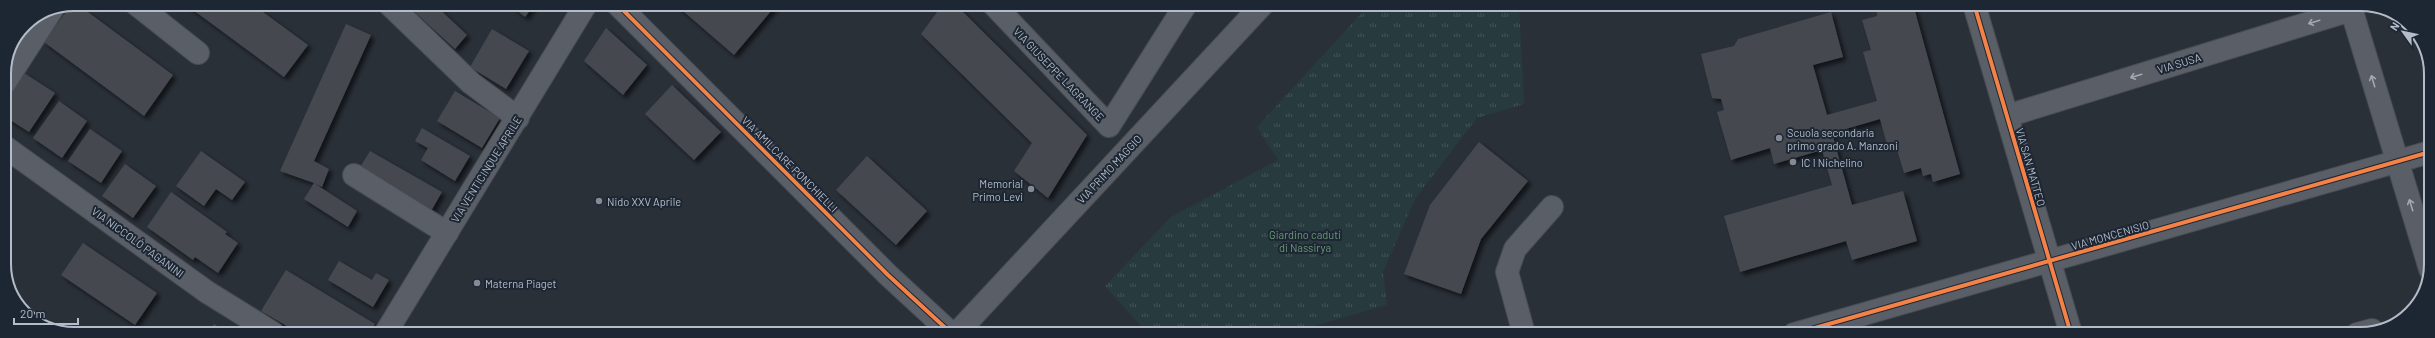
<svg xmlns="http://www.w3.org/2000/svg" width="2435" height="338" viewBox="0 0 2435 338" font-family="Barlow,sans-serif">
<defs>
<pattern id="park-tufts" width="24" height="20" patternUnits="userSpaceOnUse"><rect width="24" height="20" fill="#273a3e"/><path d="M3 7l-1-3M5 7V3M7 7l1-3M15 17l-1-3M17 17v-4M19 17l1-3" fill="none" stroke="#445559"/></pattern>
<filter id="shadow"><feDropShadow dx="3.5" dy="3.5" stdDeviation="2" flood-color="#0009"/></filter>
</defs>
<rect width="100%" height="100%" fill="#2a3038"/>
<!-- park -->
<path fill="url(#park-tufts)" d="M 1370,4 L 1519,4 L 1524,104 L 1477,118 L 1415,199 L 1383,272 L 1387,305 L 1286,334 L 1148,334 L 1105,286 L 1171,217 L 1278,160 L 1257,127 Z"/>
<!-- building -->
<g fill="#444950" filter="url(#shadow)">
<path d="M 77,4 L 173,75 L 144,116 L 44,42 L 71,5 Z"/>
<path d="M 185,4 L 252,4 L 308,45 L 284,77 Z"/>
<path d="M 406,4 L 434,4 L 467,35 L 455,49 Z"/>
<path d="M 509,4 L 535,4 L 525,17 Z"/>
<path d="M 675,4 L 777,4 L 734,55 Z"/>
<path d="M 943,4 L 955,4 L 1087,135 L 1048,198 L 1014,171 L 1032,143 L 921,34 Z"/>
<path d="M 1884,4 L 1913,4 L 1960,174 L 1933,182 L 1931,174 L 1923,176 L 1921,168 L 1904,173 L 1895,143 L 1887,145 L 1880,119 L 1832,133 L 1852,205 L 1903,191 L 1917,241 L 1852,260 L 1846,241 L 1740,272 L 1724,216 L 1832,185 L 1822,150 L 1774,164 L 1770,148 L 1731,160 L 1717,112 L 1724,110 L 1721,99 L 1712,98 L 1701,54 L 1734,46 L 1738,39 L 1831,12 L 1843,57 L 1813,65 L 1827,115 L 1877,101 L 1863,52 L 1871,50 L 1862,20 L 1877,16 L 1877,11 L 1883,8 Z"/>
<path d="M 346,24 L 371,35 L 314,161 L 329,169 L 322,187 L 314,183 L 357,211 L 348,227 L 304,199 L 314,183 L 280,171 Z"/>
<path d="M 606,28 L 647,65 L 623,95 L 584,61 Z"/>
<path d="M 492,29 L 529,51 L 506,89 L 470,67 Z"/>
<path d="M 24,73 L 55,93 L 29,132 L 4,116 L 4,102 Z"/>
<path d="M 672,85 L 721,132 L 694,160 L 645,114 Z"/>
<path d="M 455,91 L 500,118 L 482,148 L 437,121 Z"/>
<path d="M 59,101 L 87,121 L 62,158 L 33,138 Z"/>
<path d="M 422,128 L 470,156 L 455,181 L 421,160 L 428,148 L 415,141 Z"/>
<path d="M 90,129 L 122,151 L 101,183 L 68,161 Z"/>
<path d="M 1479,142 L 1528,181 L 1481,239 L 1461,294 L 1404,274 L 1430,205 Z"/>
<path d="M 201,151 L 245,182 L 232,200 L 216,189 L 204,206 L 176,186 Z"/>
<path d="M 370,151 L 442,192 L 431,211 L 359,169 Z"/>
<path d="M 867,156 L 927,211 L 896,245 L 836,190 Z"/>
<path d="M 125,164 L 156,186 L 133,218 L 102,196 Z"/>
<path d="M 171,192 L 227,232 L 225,234 L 238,243 L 218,273 L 195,257 L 193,260 L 147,227 Z"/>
<path d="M 83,243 L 157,293 L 135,325 L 61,275 Z"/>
<path d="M 339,261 L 372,280 L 376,273 L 389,280 L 373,307 L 328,280 Z"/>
<path d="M 286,270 L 375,324 L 369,334 L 299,333 L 261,311 Z"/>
<path d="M 214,324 L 229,333 L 208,333 Z"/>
<path d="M 1509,329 L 1510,334 L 1493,334 L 1493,333 Z"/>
</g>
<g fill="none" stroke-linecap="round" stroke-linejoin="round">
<!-- minor casing -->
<g stroke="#484c53" stroke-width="24">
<g id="minor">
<path d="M 136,4 L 198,53"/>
<path d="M 389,4 L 471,83 L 518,118"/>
<path d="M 617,4 L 888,275 L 952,334"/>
<path d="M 993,4 L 1109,126 L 1186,4"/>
<path d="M 1974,4 L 2071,334"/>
<path d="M 2350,5 L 2430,269"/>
<path d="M 4,84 L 53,8"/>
<path d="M 2007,116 L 2351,10"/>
<path d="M 5,147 L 207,292 L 273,333"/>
<path d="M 354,175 L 447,233"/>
<path d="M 385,334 L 586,4"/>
<path d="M 956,334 L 1263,4"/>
<path d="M 1524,334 L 1507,272 L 1515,249 L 1552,207"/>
<path d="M 1794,334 L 2430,152"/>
<path d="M 2357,334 L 2372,330"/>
</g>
</g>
<!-- minor -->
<use href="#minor" stroke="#5a5e66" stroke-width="22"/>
<!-- cycleway casing -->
<g stroke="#1d2633" stroke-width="6">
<g id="cycleway">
<path d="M 617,4 L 888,275 L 952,334"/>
<path d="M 1974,4 L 2071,334"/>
<path d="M 1794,334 L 2430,152"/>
</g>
</g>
<!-- cycleway -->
<use href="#cycleway" stroke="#f48246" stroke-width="4"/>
</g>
<!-- one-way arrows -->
<defs><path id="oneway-shaft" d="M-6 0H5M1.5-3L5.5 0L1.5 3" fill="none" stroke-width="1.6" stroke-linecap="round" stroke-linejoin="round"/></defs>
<g stroke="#a2a9b5">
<use href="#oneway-shaft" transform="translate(2314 22) rotate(163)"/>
<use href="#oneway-shaft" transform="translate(2136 76) rotate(163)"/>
<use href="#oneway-shaft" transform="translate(2373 81) rotate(-107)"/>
<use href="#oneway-shaft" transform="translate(2411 205) rotate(-107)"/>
</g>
<!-- markers -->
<g fill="#848b96" stroke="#1d2633" stroke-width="1.5">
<circle cx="1779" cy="138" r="4"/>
<circle cx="1793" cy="162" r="4"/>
<circle cx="1031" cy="189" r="4"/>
<circle cx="599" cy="201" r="4"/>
<circle cx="477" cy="283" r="4"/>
</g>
<g text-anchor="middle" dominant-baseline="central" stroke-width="4" stroke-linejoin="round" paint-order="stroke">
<!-- street labels -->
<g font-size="11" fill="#b4bcc9" stroke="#1d2633">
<text transform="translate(2179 63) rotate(-17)">VIA SUSA</text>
<text transform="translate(1059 74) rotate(46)">VIA GIUSEPPE LAGRANGE</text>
<text transform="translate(790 164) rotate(45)">VIA AMILCARE PONCHIELLI</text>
<text transform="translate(2031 167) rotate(74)">VIA SAN MATTEO</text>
<text transform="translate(486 169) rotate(-58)">VIA VENTICINQUE APRILE</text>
<text transform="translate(1109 169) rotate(-47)">VIA PRIMO MAGGIO</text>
<text transform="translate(2110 235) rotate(-16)">VIA MONCENISIO</text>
<text transform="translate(138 242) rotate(36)">VIA NICCOLÒ PAGANINI</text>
</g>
<!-- poi labels -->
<g font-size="11" fill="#b4bcc9" stroke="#1d2633" text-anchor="start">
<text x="1787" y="132">Scuola secondaria<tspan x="1787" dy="13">primo grado A. Manzoni</tspan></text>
<text x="1801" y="162">IC I Nichelino</text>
<text x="1023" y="183" text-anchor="end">Memorial<tspan x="1023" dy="13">Primo Levi</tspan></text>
<text x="607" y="201">Nido XXV Aprile</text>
<text x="485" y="283">Materna Piaget</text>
</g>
<!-- park labels -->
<g font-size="11" fill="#6b9a76" stroke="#1d2633">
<text x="1305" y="234">Giardino caduti<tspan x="1305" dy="13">di Nassirya</tspan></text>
</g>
</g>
<!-- crop -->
<path d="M0 0H2435V338H0ZM74 11H2361A63 63 0 0 1 2424 74V264A63 63 0 0 1 2361 327H74A63 63 0 0 1 11 264V74A63 63 0 0 1 74 11Z" fill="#1d2633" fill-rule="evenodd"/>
<path fill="none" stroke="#b4bcc9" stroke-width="2" d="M74 11H2361A63 63 0 0 1 2424 74V264A63 63 0 0 1 2361 327H74A63 63 0 0 1 11 264V74A63 63 0 0 1 74 11Z"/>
<!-- north arrow -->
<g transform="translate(2403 32) rotate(303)" stroke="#1d2633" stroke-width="3" paint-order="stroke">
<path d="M0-3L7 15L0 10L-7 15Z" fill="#b4bcc9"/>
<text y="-6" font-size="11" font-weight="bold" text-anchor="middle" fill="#b4bcc9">N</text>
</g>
<!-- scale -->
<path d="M14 318v6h64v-6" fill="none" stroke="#b4bcc9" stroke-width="2"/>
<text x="20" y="318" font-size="12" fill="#b4bcc9" stroke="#1d2633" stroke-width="3" paint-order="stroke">20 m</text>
</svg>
